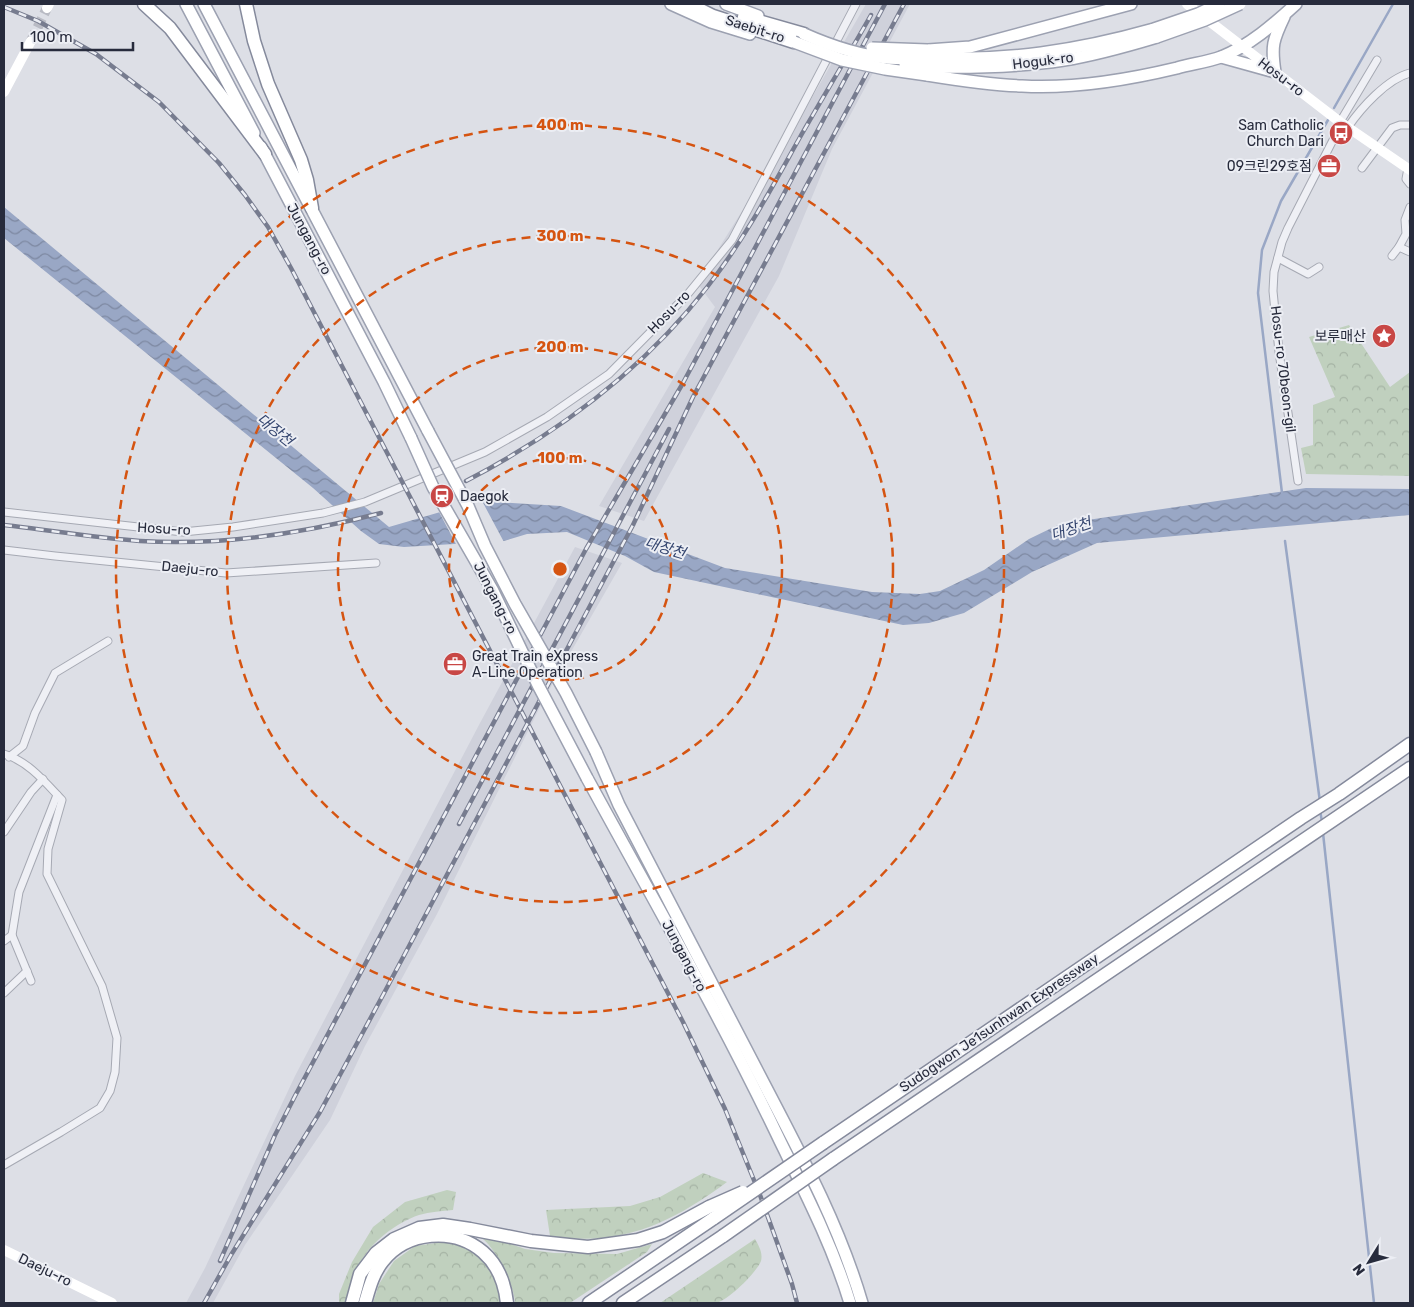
<svg xmlns="http://www.w3.org/2000/svg" width="1414" height="1307" viewBox="0 0 1414 1307" font-family="Rubik,'Noto Sans KR',sans-serif">
<defs>
<pattern id="forest-crowns" width="20" height="18" patternUnits="userSpaceOnUse" patternTransform="scale(1.25)"><rect width="20" height="18" fill="#c0d0be"/><path d="M2 6a3 3 0 1 1 6 0M12 15a3 3 0 1 1 6 0" fill="none" stroke="#a5b3a4"/></pattern>
<pattern id="water-waves" width="16" height="10" patternUnits="userSpaceOnUse" patternTransform="scale(1.25)"><rect width="16" height="10" fill="#99a7c5"/><path d="M0 5q4-4 8 0t8 0" fill="none" stroke="#7d88a1"/></pattern>
</defs>
<rect width="100%" height="100%" fill="#dddfe6"/>
<!-- built -->
<g fill="#cfd1db">
<path d="M 866,4 L 910,4 L 832,149 L 779,276 L 644,521 L 599,506 L 715,307 L 697,283 L 799,120 Z"/>
<path d="M 575,547 L 622,563 L 545,697 L 437,914 L 365,1046 L 330,1120 L 245,1245 L 213,1303 L 186,1303 L 205,1268 L 295,1076 L 480,723 Z"/>
</g>
<!-- forest -->
<g fill="url(#forest-crowns)">
<path d="M 1349,325 L 1390,387 L 1410,372 L 1410,476 L 1306,474 L 1301,448 L 1313,445 L 1313,405 L 1335,397 L 1309,337 Z"/>
<path d="M 703,1173 L 727,1182 C 670,1224 621,1247 550,1236 L 546,1210 L 630,1206 L 660,1197 Z"/>
<path d="M 447,1190 L 456,1192 L 453,1210 C 442,1211 430,1212 419,1215 C 396,1223 372,1241 360,1263 C 353,1275 351,1290 349,1303 L 339,1303 L 339,1294 L 352,1262 L 373,1227 L 405,1202 Z"/>
<path d="M 464,1232 L 497,1239 L 525,1249 L 554,1253 L 617,1254 L 652,1244 L 647,1252 L 570,1303 L 515,1303 C 515,1288 496,1249 483,1239 C 478,1236 470,1234 464,1232 Z"/>
<path d="M 755,1239 C 759,1246 763,1253 761,1261 C 757,1272 727,1302 715,1303 C 698,1306 678,1303 660,1303 Z"/>
<path d="M 443,1242 C 480,1248 495,1267 502,1303 L 373,1303 L 379,1284 L 394,1261 L 415,1246 Z"/>
</g>
<!-- water -->
<path fill="url(#water-waves)" d="M 4,207 L 389,527 L 478,501 L 561,506 L 725,568 L 872,592 L 920,594 L 940,591 L 984,570 L 1029,539 L 1060,524 L 1306,488 L 1410,489 L 1410,515 L 1097,543 L 1032,572 L 964,613 L 929,623 L 903,625 L 654,572 L 625,556 L 567,532 L 527,534 L 504,541 L 404,547 L 379,544 L 361,531 L 313,488 L 4,238 Z"/>
<!-- pier -->
<path fill="#dddfe6" d="M 477,499 L 481,499 L 505,544 L 457,546 L 438,510 Z"/>
<g fill="none" stroke-linecap="round" stroke-linejoin="round">
<!-- stream -->
<g stroke="#99a7c5" stroke-width="2.5">
<path d="M 1334,108 L 1393,4"/>
<path d="M 1282,493 L 1258,293 L 1262,250 L 1281,201 L 1328,120"/>
<path d="M 1285,541 L 1320,802"/>
<path d="M 1320,810 L 1322,822"/>
<path d="M 1323,833 L 1374,1303"/>
</g>
<!-- secondary-tunnel -->
<path stroke="#b9bbc4" stroke-width="10" stroke-dasharray="10 5" stroke-linecap="butt" d="M 31,41 L 47,8"/>
<!-- street casing -->
<g stroke="#a6a9b3" stroke-width="9">
<g id="street">
<path d="M 1348,127 C 1361,108 1387,79 1410,73"/>
<path d="M 1362,168 L 1392,128 L 1400,125 L 1410,125"/>
<path d="M 1408,168 L 1406,179 L 1410,184"/>
<path d="M 1410,207 L 1405,220 L 1406,234 L 1399,247 L 1410,252"/>
<path d="M 1392,256 L 1399,247"/>
<path d="M 1278,258 L 1308,274 L 1319,267"/>
<path d="M 1298,481 L 1279,352 L 1273,291 L 1274,272 L 1282,242 L 1288,228 L 1333,140 L 1340,122 L 1377,60"/>
<path d="M 4,512 L 183,532 L 233,527 L 323,513 L 365,502 L 485,452 L 547,417 L 609,374 L 687,295 L 732,240 L 856,4"/>
<path d="M 4,550 L 55,556 L 226,573 L 376,563"/>
<path d="M 4,754 C 28,761 45,782 62,800 L 48,849 L 47,874 L 102,986 L 117,1038 L 115,1072 L 110,1091 L 100,1108 L 61,1132 L 4,1165"/>
<path d="M 9,757 L 23,746 L 35,713 L 55,673 L 108,641"/>
<path d="M 4,832 L 31,792 L 43,779"/>
<path d="M 4,941 L 12,935"/>
<path d="M 31,981 L 12,935 L 19,892 L 57,795"/>
<path d="M 4,993 L 27,971"/>
</g>
</g>
<!-- primary casing -->
<g stroke="#9ca1b1" stroke-width="14">
<g id="primary">
<path d="M 186,4 L 254,133"/>
<path d="M 204,4 L 428,431"/>
<path d="M 671,4 L 711,22 L 750,34"/>
<path d="M 726,4 L 758,16"/>
<path d="M 928,50 L 970,47 L 1131,4"/>
<path d="M 1221,57 L 1275,72 C 1271,46 1273,40 1284,17"/>
<path d="M 926,58 C 1007,61 1076,51 1154,29"/>
<path d="M 927,67 C 973,68 1019,67 1064,60 C 1096,55 1127,46 1157,37"/>
<path d="M 927,75 C 958,80 990,85 1022,86 C 1073,89 1127,80 1177,68 C 1191,64 1207,62 1221,57 C 1249,46 1274,24 1296,4"/>
<path d="M 261,147 L 384,382 L 411,438"/>
<path d="M 596,752 L 619,805 C 666,895 713,986 760,1076 C 798,1149 839,1224 862,1303"/>
<path d="M 587,778 C 653,899 722,1019 781,1143 C 807,1196 833,1247 850,1303"/>
</g>
</g>
<!-- highway casing -->
<g stroke="#858a9c" stroke-width="15">
<g id="highway">
<path d="M 144,4 L 170,28 L 265,154"/>
<path d="M 246,4 L 254,41 L 268,84 L 301,160 L 307,180 L 312,208"/>
<path d="M 689,4 L 713,16 L 794,42"/>
<path d="M 744,17 L 804,34"/>
<path d="M 823,1143 L 1301,818 L 1339,794 L 1410,744"/>
<path d="M 833,1159 L 1410,768"/>
<path d="M 352,1303 L 360,1274 L 376,1253 L 394,1239 L 419,1228 L 443,1225 L 470,1229 L 531,1241 L 588,1247 L 638,1240 L 663,1232 L 709,1207"/>
<path d="M 365,1303 C 369,1289 373,1273 383,1261 C 407,1231 454,1227 483,1252 C 498,1265 505,1284 507,1303"/>
<path d="M 589,1303 L 714,1218"/>
<path d="M 623,1303 L 723,1236"/>
</g>
</g>
<!-- street -->
<use href="#street" stroke="#eff0f5" stroke-width="7"/>
<!-- secondary -->
<g stroke="#fff" stroke-width="10">
<path d="M 1187,4 L 1340,122 L 1410,170"/>
<path d="M 47,8 L 49,4"/>
<path d="M 4,92 L 31,41"/>
<path d="M 4,1250 L 112,1303"/>
</g>
<!-- primary -->
<use href="#primary" stroke="#fff" stroke-width="11"/>
<!-- highway -->
<use href="#highway" stroke="#fff" stroke-width="12"/>
<!-- rail casing -->
<g stroke="#777c8f" stroke-width="4.5">
<g id="rail">
<path d="M 4,7 L 38,21 L 96,54 L 159,102 L 219,163 L 245,195 L 268,227 L 291,268 L 683,1022 L 725,1109 L 760,1195 L 792,1284 L 797,1303"/>
<path d="M 466,481 C 558,433 645,368 708,286 C 744,240 771,189 799,139 C 823,97 848,56 871,15"/>
<path d="M 4,525 C 49,530 94,538 140,541 C 222,546 301,534 381,513"/>
<path d="M 459,824 L 669,429"/>
<path d="M 220,1261 L 275,1135 L 295,1096 L 586,549 L 683,383 L 885,4"/>
<path d="M 204,1303 L 231,1255 L 320,1112 L 383,995 L 633,525 L 693,397 L 904,4"/>
</g>
</g>
<!-- rail -->
<use href="#rail" stroke="#eceef4" stroke-width="2.5" stroke-dasharray="8" stroke-linecap="butt"/>
<!-- primary-bridge casing -->
<g stroke="#9ca1b1" stroke-width="14" stroke-linecap="butt">
<g id="primary-bridge">
<path d="M 1154,29 L 1198,14 L 1219,4"/>
<path d="M 804,34 C 831,46 857,55 887,58 C 899,59 913,58 926,58"/>
<path d="M 1157,37 L 1205,20 L 1240,4"/>
<path d="M 794,42 L 842,60 L 885,69 L 927,75"/>
<path d="M 872,48 L 928,50"/>
<path d="M 905,65 L 927,67"/>
<path d="M 428,431 L 468,506 L 485,546 L 515,604 L 566,693 L 596,752"/>
<path d="M 411,438 L 433,487 L 493,591 L 538,685 L 587,778"/>
</g>
</g>
<!-- highway-bridge casing -->
<g stroke="#858a9c" stroke-width="15" stroke-linecap="butt">
<g id="highway-bridge">
<path d="M 709,1207 L 743,1192"/>
<path d="M 714,1218 L 823,1143"/>
<path d="M 723,1236 L 833,1159"/>
</g>
</g>
<!-- primary-bridge -->
<use href="#primary-bridge" stroke="#fff" stroke-width="11"/>
<!-- highway-bridge -->
<use href="#highway-bridge" stroke="#fff" stroke-width="12"/>
</g>
<!-- distance rings -->
<g fill="none" stroke="#d55411" stroke-width="2.5" stroke-dasharray="9 6">
<circle cx="560" cy="569" r="111"/>
<circle cx="560" cy="569" r="222"/>
<circle cx="560" cy="569" r="333"/>
<circle cx="560" cy="569" r="444"/>
</g>
<!-- icons -->
<defs>
<g id="bus-disc" transform="scale(1.25)"><circle r="9.5" fill="#c84745" stroke="#eceef4"/><path d="M-5-6H5V4H4V6H2V4H-2V6H-4V4H-5ZM-3.5-4V0h7V-4ZM-3.5 1.2v1.5H-2V1.2ZM2 1.2v1.5H3.5V1.2Z" fill="#fff"/></g>
<g id="office-disc" transform="scale(1.25)"><circle r="9.5" fill="#c84745" stroke="#eceef4"/><path d="M-6-3h4V-5.5h4V-3h4V5H-6ZM-1-4.5V-3h2v-1.5ZM-6 0V1H6V0Z" fill="#fff"/></g>
<g id="sight-disc" transform="scale(1.25)"><circle r="9.5" fill="#c84745" stroke="#eceef4"/><path d="M0-6L1.8-2.2L6-1.7L2.9 1.2L3.7 5.4L0 3.3L-3.7 5.4L-2.9 1.2L-6-1.7L-1.8-2.2Z" fill="#fff"/></g>
<g id="station-disc" transform="scale(1.25)"><circle r="9.5" fill="#c84745" stroke="#eceef4"/><path d="M-3-6H3Q5-6 5-4V2Q5 4 3 4L4.5 6H3L1.5 4h-3L-3 6H-4.5L-3 4Q-5 4-5 2V-4Q-5-6-3-6ZM-3.5-4v3h7v-3ZM-3.5 1v1.5H-2V1ZM2 1v1.5H3.5V1Z" fill="#fff"/></g>
</defs>
<g fill-rule="evenodd">
<use href="#bus-disc" x="1341" y="133"/>
<use href="#office-disc" x="1329" y="166"/>
<use href="#sight-disc" x="1384" y="336"/>
<use href="#station-disc" x="442" y="496"/>
<use href="#office-disc" x="455" y="664"/>
</g>
<g text-anchor="middle" dominant-baseline="central" stroke-width="4" stroke-linejoin="round" paint-order="stroke">
<!-- street labels -->
<g font-size="14" fill="#272b3c" stroke="#eceef4">
<text transform="translate(755 29) rotate(18)">Saebit-ro</text>
<text transform="translate(1043 61) rotate(-7)">Hoguk-ro</text>
<text transform="translate(1281 77) rotate(37)">Hosu-ro</text>
<text transform="translate(309 239) rotate(62)">Jungang-ro</text>
<text transform="translate(669 312) rotate(-46)">Hosu-ro</text>
<text transform="translate(1283 369) rotate(83)">Hosu-ro 70beon-gil</text>
<text transform="translate(164 529) rotate(3)">Hosu-ro</text>
<text transform="translate(190 569) rotate(6)">Daeju-ro</text>
<text transform="translate(495 598) rotate(63)">Jungang-ro</text>
<text transform="translate(684 956) rotate(62)">Jungang-ro</text>
<text transform="translate(999 1023) rotate(-34)">Sudogwon Je1sunhwan Expressway</text>
<text transform="translate(45 1270) rotate(26)">Daeju-ro</text>
</g>
<!-- poi labels -->
<g font-size="14" fill="#272b3c" stroke="#eceef4" text-anchor="end">
<text x="1324" y="125">Sam Catholic<tspan x="1324" dy="16">Church Dari</tspan></text>
<text x="1312" y="166">09크린29호점</text>
<text x="1366" y="336">보루매산</text>
<text x="460" y="496" text-anchor="start">Daegok</text>
<text x="472" y="656" text-anchor="start">Great Train eXpress<tspan x="472" dy="16">A-Line Operation</tspan></text>
</g>
<!-- water labels -->
<g font-size="15" font-style="italic" fill="#33446e" stroke="#eceef4">
<text transform="translate(275 430) rotate(39)">대장천</text>
<text transform="translate(1071 529) rotate(-19)">대장천</text>
<text transform="translate(665 548) rotate(17)">대장천</text>
</g>
</g>
<circle cx="560" cy="569" r="8" fill="#d55411" stroke="#eceef4" stroke-width="2.5"/>
<g font-size="15" text-anchor="middle" font-weight="bold" fill="#d55411" stroke="#eceef4" stroke-width="4" stroke-linejoin="round" paint-order="stroke">
<text x="560" y="130">400 m</text>
<text x="560" y="241">300 m</text>
<text x="560" y="352">200 m</text>
<text x="560" y="463">100 m</text>
</g>
<!-- border -->
<rect width="1414" height="1307" fill="none" stroke="#272b3c" stroke-width="10"/>
<!-- north arrow -->
<g transform="translate(1369 1262) rotate(233)" stroke="#eceef4" stroke-width="4" paint-order="stroke">
<path d="M0-4L9 19L0 12L-9 19Z" fill="#272b3c"/>
<text y="-8" font-size="14" font-weight="bold" text-anchor="middle" fill="#272b3c">N</text>
</g>
<!-- scale -->
<path d="M22 42v8h111v-8" fill="none" stroke="#272b3c" stroke-width="2.5"/>
<text x="30" y="42" font-size="15" fill="#272b3c" stroke="#eceef4" stroke-width="4" paint-order="stroke">100 m</text>
</svg>
